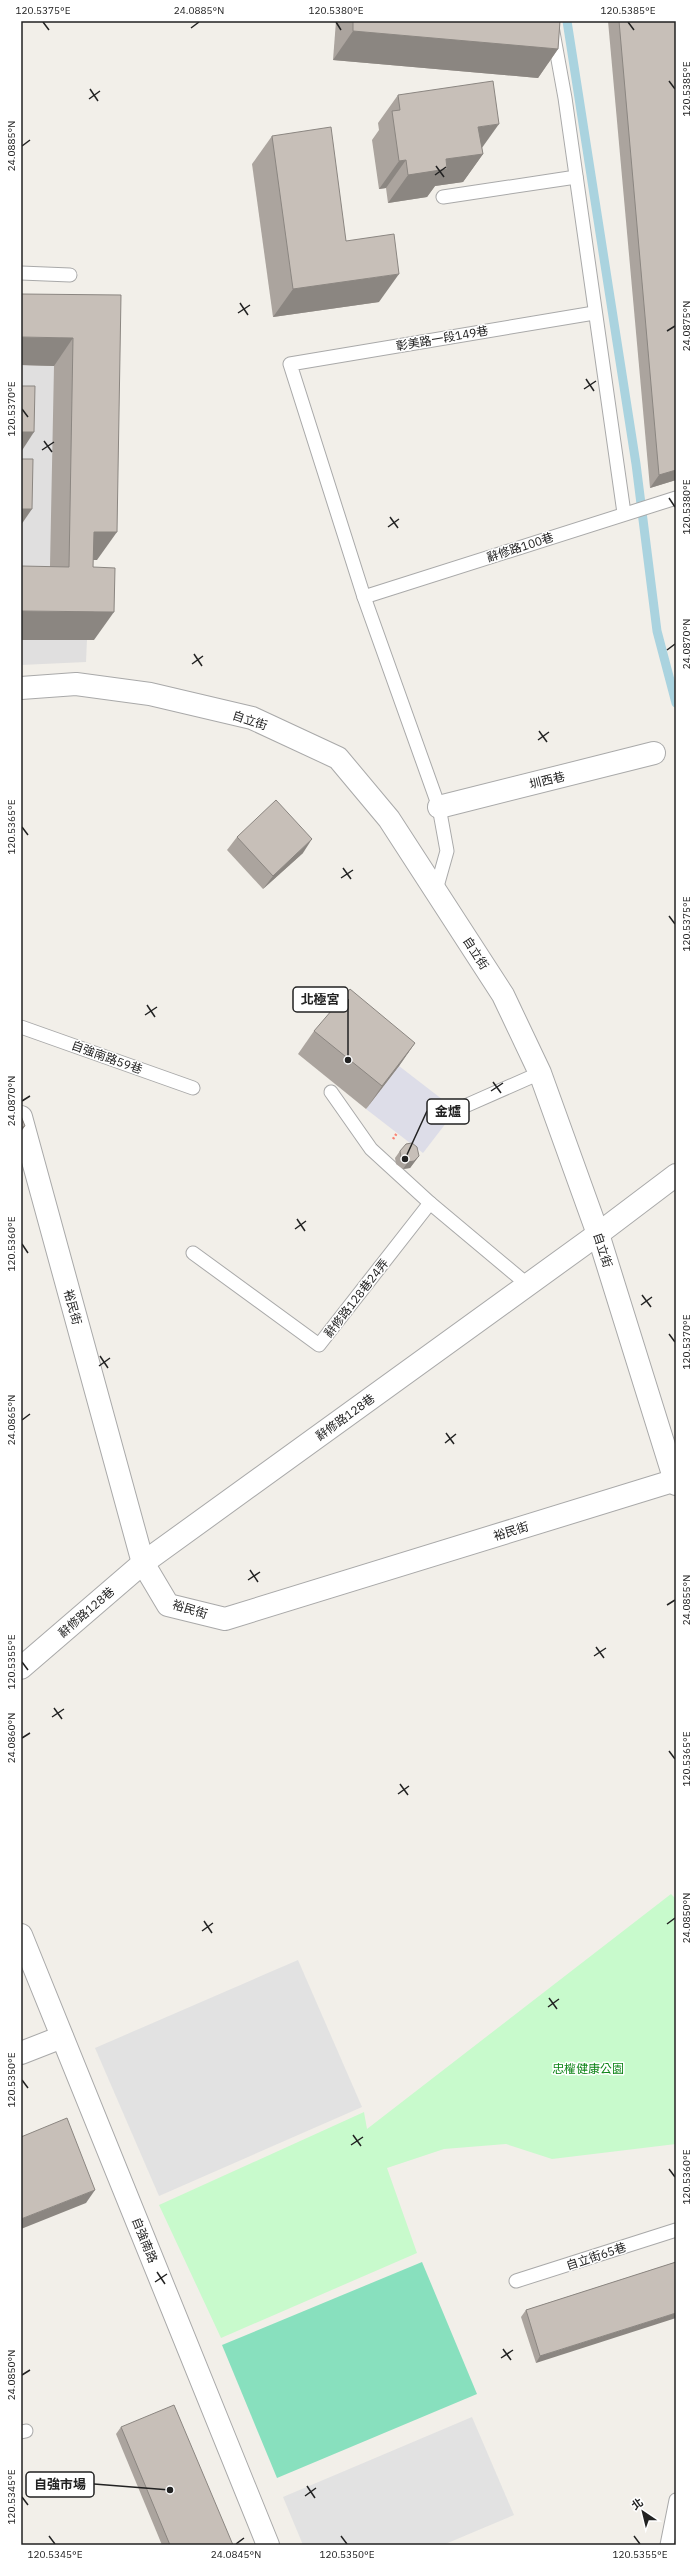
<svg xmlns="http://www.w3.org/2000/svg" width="697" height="2566" viewBox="0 0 697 2566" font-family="'IBM Plex Sans','Noto Sans TC',sans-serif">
<rect width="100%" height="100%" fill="#f2efe9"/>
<!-- residential -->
<path fill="#e0dfdf" d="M 21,344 L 100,350 L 86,662 L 21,665 Z"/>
<!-- park -->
<path fill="#c8facc" d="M 671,1894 L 676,1899 L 676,2144 L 552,2159 L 506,2144 L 444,2149 L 387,2168 L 417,2253 L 221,2338 L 159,2205 L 364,2112 L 367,2129 Z"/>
<!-- pitch -->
<path fill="#88e0be" d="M 422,2262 L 477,2394 L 277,2478 L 222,2345 Z"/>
<!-- parking -->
<g fill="#e2e2e2">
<path d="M 298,1960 L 362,2107 L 159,2196 L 95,2048 Z"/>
<path d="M 472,2417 L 514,2515 L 443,2545 L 303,2545 L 283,2497 Z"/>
</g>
<!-- plaza -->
<path fill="#dddde8" d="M 399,1066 L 456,1110 L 423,1153 L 366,1109 Z"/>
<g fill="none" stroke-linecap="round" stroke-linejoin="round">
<!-- stream -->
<path stroke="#aad3df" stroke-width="9" d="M 567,21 L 636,464 L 657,631 L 676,703"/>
<!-- service casing -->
<g stroke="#a9a9a9" stroke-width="15">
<g id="service">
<path d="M 551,21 L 565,98 L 624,513"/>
<path d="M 443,197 L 576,177"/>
<path d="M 21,273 L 70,275"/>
<path d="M 364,597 L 676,498"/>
<path d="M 436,890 L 447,851 L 439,807 L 364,597 L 290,364 L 594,313"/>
<path d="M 21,1027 L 193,1088"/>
<path d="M 331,1092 L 371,1149 L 430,1203"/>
<path d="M 456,1110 L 540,1073"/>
<path d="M 193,1253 L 319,1345 L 430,1203 L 528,1285"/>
<path d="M 516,2281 L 676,2230"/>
<path d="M 21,2432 L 26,2431"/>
<path d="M 667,2545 L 676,2500"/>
</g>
</g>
<!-- minor casing -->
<g stroke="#a9a9a9" stroke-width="24">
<g id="minor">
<path d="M 21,688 L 76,684 L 150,694 L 252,718 L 338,758 L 389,819 L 503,995 L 540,1073 L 598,1234 L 676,1484"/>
<path d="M 439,807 L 654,753"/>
<path d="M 21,1117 L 143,1563 L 168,1605 L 225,1619 L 676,1480"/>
<path d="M 21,1668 L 143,1563 L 598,1234 L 676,1175"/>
<path d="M 21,2053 L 62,2037"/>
</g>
</g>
<!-- tertiary casing -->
<g stroke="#a9a9a9" stroke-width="24">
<path id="tertiary" d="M 21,1935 L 268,2545"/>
</g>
<!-- path -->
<path stroke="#fa8072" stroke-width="2.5" stroke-dasharray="2 2" stroke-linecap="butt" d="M 393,1139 L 397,1133"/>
<!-- service -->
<use href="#service" stroke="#fff" stroke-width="13"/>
<!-- minor -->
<use href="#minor" stroke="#fff" stroke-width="22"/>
<!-- tertiary -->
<use href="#tertiary" stroke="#fff" stroke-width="22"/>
</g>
<!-- wall -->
<g fill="#aba49e">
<path d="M 336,21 L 560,21 L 558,49 L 538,78 L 333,60 Z"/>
<path d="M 608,21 L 676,21 L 676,480 L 650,488 Z"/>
<path d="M 398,95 L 482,148 L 483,154 L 463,182 L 435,186 L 427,197 L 388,203 L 386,188 L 379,189 L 372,140 L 379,130 L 378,123 Z"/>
<path d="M 272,136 L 346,241 L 379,302 L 273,317 L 252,164 Z"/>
<path d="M 121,295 L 97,560 L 93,560 L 94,640 L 50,566 L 54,366 L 21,365 Z"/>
<path d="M 237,837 L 303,853 L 263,889 L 227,850 Z"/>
<path d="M 314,1031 L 415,1043 L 399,1066 L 366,1109 L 298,1054 Z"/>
<path d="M 400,1151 L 419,1156 L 410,1168 L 403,1169 L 396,1164 L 395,1158 Z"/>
<path d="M 676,2262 L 536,2363 L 521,2317 L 526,2310 Z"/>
<path d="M 121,2427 L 233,2545 L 162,2545 L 116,2434 Z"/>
</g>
<!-- shaded-wall -->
<g fill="#8b8681">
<path d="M 353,31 L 558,49 L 538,78 L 333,60 Z"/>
<path d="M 499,124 L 479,152 L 478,127 Z"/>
<path d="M 483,154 L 463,182 L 435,186 L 427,197 L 388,203 L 408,175 L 446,159 Z"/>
<path d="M 406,160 L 386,188 L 379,189 L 399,161 Z"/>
<path d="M 399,274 L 379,302 L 273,317 L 293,289 Z"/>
<path d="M 21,337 L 73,338 L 54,366 L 21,365 Z"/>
<path d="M 21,432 L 34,432 L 21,452 Z"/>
<path d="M 676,470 L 676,480 L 650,488 L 659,475 Z"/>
<path d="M 21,509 L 32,509 L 21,525 Z"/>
<path d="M 94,532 L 117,532 L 97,560 L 74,560 Z"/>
<path d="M 21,611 L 114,612 L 94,640 L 21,640 Z"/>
<path d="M 312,839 L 303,853 L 263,889 L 273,876 Z"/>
<path d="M 415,1043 L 399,1066 L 366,1109 L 382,1086 Z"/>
<path d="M 25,1126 L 21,1132 L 21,1128 Z"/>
<path d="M 419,1156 L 410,1168 L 403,1169 L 408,1162 Z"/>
<path d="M 95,2190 L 86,2203 L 21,2229 L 21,2219 Z"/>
<path d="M 676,2313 L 676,2318 L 536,2363 L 540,2356 Z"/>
</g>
<!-- building -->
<g fill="#c7bfb8" stroke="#8b8681">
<path d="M 353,21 L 560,21 L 558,49 L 353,31 Z"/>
<path d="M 619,21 L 676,21 L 676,470 L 659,475 Z"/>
<path d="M 493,81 L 499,124 L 478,127 L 483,154 L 446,159 L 447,169 L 408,175 L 406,160 L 399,161 L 392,111 L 400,110 L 398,95 Z"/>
<path d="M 331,127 L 346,241 L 394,234 L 399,274 L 293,289 L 272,136 Z"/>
<path d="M 21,294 L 121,295 L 117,532 L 94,532 L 93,567 L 115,568 L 114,612 L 21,611 L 21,566 L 69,567 L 73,338 L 21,337 Z"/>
<path d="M 21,386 L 35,386 L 34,432 L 21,432 Z"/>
<path d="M 21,459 L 33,459 L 32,509 L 21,509 Z"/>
<path d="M 276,800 L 312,839 L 273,876 L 237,837 Z"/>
<path d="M 350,989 L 415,1043 L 382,1086 L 314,1031 Z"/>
<path d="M 21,1116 L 25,1126 L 21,1128 Z"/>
<path d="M 412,1143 L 417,1147 L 419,1156 L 414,1161 L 408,1162 L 401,1157 L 400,1151 L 406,1144 Z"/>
<path d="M 67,2118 L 95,2190 L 21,2219 L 21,2137 Z"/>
<path d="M 676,2262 L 676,2313 L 540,2356 L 526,2310 Z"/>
<path d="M 174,2405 L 233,2545 L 170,2545 L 121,2427 Z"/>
</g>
<!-- ticks -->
<path fill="none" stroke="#222" stroke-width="1.5" d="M 43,22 L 49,30M 336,22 L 341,30M 628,22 L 634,30M 191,28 L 199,22M 669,81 L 675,89M 90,89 L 98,101M 89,99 L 100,91M 22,146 L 30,140M 436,166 L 444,177M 435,175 L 446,167M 240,303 L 248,315M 238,313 L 250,305M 667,331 L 675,326M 586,379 L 594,391M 584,389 L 596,381M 22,409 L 28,417M 44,441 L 52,452M 42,450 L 54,442M 669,498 L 675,507M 390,517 L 398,528M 388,527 L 399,519M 667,650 L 675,644M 194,654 L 202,666M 192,664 L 203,656M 539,731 L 547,742M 538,740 L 549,732M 22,827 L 28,835M 343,868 L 351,879M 341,878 L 353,870M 669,916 L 675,924M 147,1005 L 155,1017M 145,1015 L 157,1007M 493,1082 L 501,1093M 491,1091 L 503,1083M 22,1101 L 30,1096M 297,1219 L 305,1231M 295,1229 L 306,1221M 22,1244 L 28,1253M 642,1295 L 651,1307M 641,1305 L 652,1297M 669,1334 L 675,1342M 100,1356 L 108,1368M 99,1366 L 110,1358M 22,1420 L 30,1414M 446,1433 L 454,1444M 445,1443 L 456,1434M 250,1570 L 258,1582M 248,1580 L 260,1572M 667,1605 L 675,1600M 596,1647 L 604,1658M 594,1656 L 606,1648M 22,1662 L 28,1670M 54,1708 L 62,1719M 52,1717 L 64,1709M 22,1738 L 30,1733M 669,1751 L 675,1759M 400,1784 L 408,1795M 398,1794 L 409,1786M 204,1921 L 212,1933M 667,1924 L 675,1918M 202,1931 L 213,1923M 549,1998 L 557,2009M 548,2007 L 559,1999M 22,2080 L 28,2088M 353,2135 L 361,2146M 351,2145 L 363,2137M 669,2169 L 675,2177M 157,2272 L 165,2284M 155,2282 L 167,2274M 503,2349 L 511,2360M 501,2358 L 513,2350M 22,2375 L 30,2370M 307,2486 L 315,2498M 305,2496 L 316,2488M 22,2497 L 28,2505M 49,2536 L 55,2544M 341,2536 L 347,2544M 634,2536 L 640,2544M 236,2544 L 244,2538"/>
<g text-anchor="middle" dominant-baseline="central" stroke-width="3" stroke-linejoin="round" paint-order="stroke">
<!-- street labels -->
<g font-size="12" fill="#222" stroke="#fff">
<text transform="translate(442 338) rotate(-10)">彰美路一段149巷</text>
<text transform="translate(520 547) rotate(-18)">辭修路100巷</text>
<text transform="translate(250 720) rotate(18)">自立街</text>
<text transform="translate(547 780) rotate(-14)">圳西巷</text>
<text transform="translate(476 953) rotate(57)">自立街</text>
<text transform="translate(107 1057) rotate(20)">自強南路59巷</text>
<text transform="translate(603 1250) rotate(72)">自立街</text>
<text transform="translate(356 1298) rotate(-52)">辭修路128巷24弄</text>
<text transform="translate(73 1307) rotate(75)">裕民街</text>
<text transform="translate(345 1417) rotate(-36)">辭修路128巷</text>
<text transform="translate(511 1531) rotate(-17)">裕民街</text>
<text transform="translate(190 1609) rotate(17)">裕民街</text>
<text transform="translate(86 1612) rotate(-41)">辭修路128巷</text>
<text transform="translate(145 2240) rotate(68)">自強南路</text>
<text transform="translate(596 2256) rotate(-18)">自立街65巷</text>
</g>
<!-- park labels -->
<g font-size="12" fill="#0c8416" stroke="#fff">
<text x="588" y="2068">忠權健康公園</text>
</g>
</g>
<!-- callouts -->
<path fill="none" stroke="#222" stroke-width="1.5" d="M348 1060L348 999M405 1159L427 1111M170 2490L94 2484"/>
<g fill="#222" stroke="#fff" stroke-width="1.5">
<circle cx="348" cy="1060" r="4"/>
<circle cx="405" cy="1159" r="4"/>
<circle cx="170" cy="2490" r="4"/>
</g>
<g fill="#fff" stroke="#222" stroke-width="1.5">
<rect x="293" y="987" width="55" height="25" rx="4"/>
<rect x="427" y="1099" width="42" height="25" rx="4"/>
<rect x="26" y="2472" width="68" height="25" rx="4"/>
</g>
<g font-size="13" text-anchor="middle" font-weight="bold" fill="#222">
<text x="320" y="1004">北極宮</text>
<text x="448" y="1116">金爐</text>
<text x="60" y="2489">自強市場</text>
</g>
<!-- border -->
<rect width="697" height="2566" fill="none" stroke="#ffffff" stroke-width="44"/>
<!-- north arrow -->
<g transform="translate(643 2512) rotate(325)" stroke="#ffffff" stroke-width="3" paint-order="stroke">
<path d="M0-3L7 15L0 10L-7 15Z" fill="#222222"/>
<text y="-6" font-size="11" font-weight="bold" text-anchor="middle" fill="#222222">北</text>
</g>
<rect x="22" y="22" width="653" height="2522" fill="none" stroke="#222" stroke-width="1.5"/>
<g font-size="10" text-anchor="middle" fill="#222">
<text x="43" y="14">120.5375°E</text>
<text x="199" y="14">24.0885°N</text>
<text x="336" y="14">120.5380°E</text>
<text x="628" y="14">120.5385°E</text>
<text transform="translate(686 89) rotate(-90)" y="4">120.5385°E</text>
<text transform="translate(11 146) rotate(-90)" y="4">24.0885°N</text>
<text transform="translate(686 326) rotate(-90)" y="4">24.0875°N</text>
<text transform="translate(11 409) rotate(-90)" y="4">120.5370°E</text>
<text transform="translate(686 507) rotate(-90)" y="4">120.5380°E</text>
<text transform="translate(686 644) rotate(-90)" y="4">24.0870°N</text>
<text transform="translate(11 827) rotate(-90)" y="4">120.5365°E</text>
<text transform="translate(686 924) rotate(-90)" y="4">120.5375°E</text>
<text transform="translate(11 1101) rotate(-90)" y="4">24.0870°N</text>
<text transform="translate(11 1244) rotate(-90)" y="4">120.5360°E</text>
<text transform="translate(686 1342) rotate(-90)" y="4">120.5370°E</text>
<text transform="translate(11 1420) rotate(-90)" y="4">24.0865°N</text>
<text transform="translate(686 1600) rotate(-90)" y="4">24.0855°N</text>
<text transform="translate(11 1662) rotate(-90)" y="4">120.5355°E</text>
<text transform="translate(11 1738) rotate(-90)" y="4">24.0860°N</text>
<text transform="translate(686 1759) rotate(-90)" y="4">120.5365°E</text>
<text transform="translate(686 1918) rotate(-90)" y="4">24.0850°N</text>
<text transform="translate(11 2080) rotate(-90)" y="4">120.5350°E</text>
<text transform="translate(686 2177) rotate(-90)" y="4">120.5360°E</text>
<text transform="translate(11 2375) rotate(-90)" y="4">24.0850°N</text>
<text transform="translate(11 2497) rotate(-90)" y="4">120.5345°E</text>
<text x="55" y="2558">120.5345°E</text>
<text x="236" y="2558">24.0845°N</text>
<text x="347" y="2558">120.5350°E</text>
<text x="640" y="2558">120.5355°E</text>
</g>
</svg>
